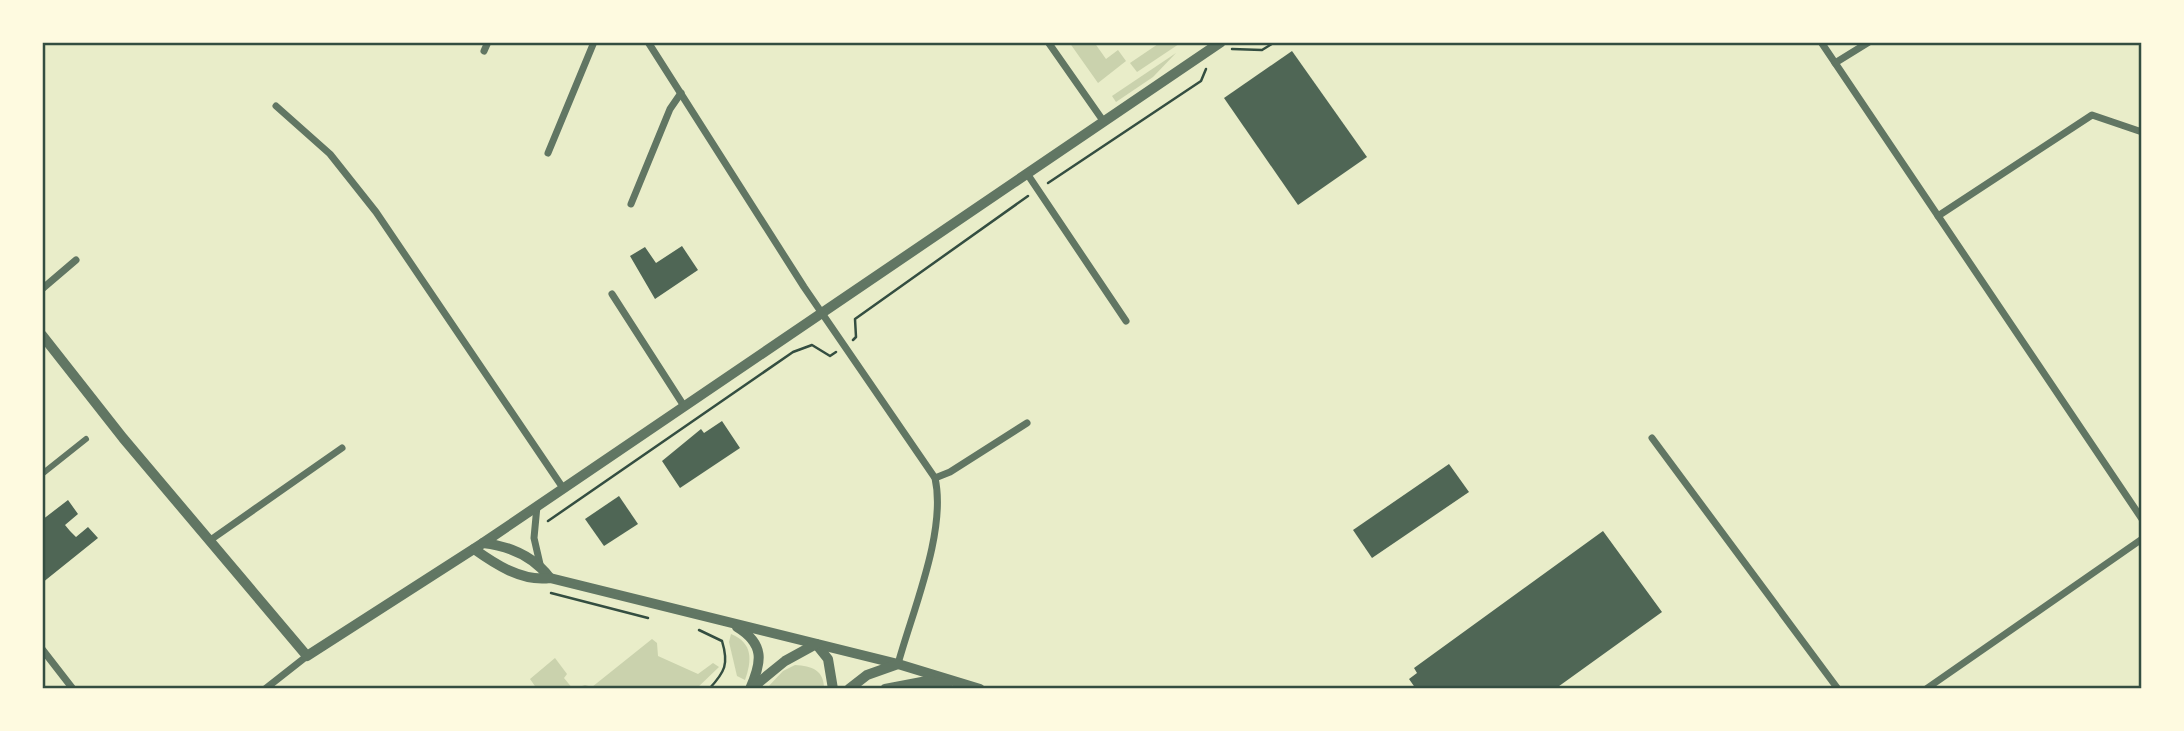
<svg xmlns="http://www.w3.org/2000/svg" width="2184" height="731" viewBox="0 0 2184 731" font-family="Lora,serif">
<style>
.green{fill:#cad2ad}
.building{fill:#4f6655}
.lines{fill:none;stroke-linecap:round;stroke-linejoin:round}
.path{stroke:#344e41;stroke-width:2.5}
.pedestrian{stroke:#617663;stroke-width:6}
.minor{stroke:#617663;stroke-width:7}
.tertiary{stroke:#617663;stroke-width:10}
.neatline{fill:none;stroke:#344e41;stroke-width:2.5}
</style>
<rect width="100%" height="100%" fill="#e9edc9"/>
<!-- green -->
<g class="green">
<path d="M 1069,42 L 1094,42 L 1106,59 L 1118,50 L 1126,61 L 1098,83 Z"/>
<path d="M 1161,42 L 1179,44 L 1137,72 L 1130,63 Z"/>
<path d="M 1176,53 L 1153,77 L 1116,102 L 1112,96 Z"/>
<path d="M 731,634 C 753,643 752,660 745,680 L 737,676 L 729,642 Z"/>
<path d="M 652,639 L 657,643 L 658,656 L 698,674 L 713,663 L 719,667 L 696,689 L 537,689 L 530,679 L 555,658 L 567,674 L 564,678 L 573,689 L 585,685 L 592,687 Z"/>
<path d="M 795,665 C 812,666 824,670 824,689 L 766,689 L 783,671 Z"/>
</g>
<!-- building -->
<g class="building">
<path d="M 1292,51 L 1367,157 L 1298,205 L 1224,98 Z"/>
<path d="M 682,246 L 698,270 L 655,299 L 630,256 L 645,247 L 656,263 Z"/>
<path d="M 722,421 L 740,448 L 680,488 L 662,461 L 701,429 L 704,433 Z"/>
<path d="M 1449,464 L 1469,492 L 1372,558 L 1353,530 Z"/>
<path d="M 619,496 L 638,524 L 604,546 L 585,519 Z"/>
<path d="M 68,500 L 78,514 L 65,525 L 70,531 L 76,537 L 88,527 L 98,538 L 42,583 L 42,520 Z"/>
<path d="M 1603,531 L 1662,612 L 1555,689 L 1416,689 L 1409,679 L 1417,673 L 1414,668 Z"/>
</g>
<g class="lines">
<!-- path -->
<g class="path">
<path d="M 1232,49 L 1262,50 L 1275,42"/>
<path d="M 1048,183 L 1201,81 L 1206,69"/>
<path d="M 853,340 L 856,337 L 855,319 L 1028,196"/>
<path d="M 548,521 L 793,352 L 812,345 L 830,356 L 836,352"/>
<path d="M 551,593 L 648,618"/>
<path d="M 699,630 L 722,641 C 729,664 725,672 709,689"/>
</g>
<!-- pedestrian -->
<path class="pedestrian" d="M 42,474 L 86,439"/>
<!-- minor -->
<g class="minor">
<path d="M 648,42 L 804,287 L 935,478 C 947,531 912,612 898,664"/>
<path d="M 1048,42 L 1104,122"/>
<path d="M 1821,42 L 2142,519"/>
<path d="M 484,51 L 488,42"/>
<path d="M 1835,63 L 1869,42"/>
<path d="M 276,106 L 330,154 L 376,212 L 563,488"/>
<path d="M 548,153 L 594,42"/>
<path d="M 1028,175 L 1126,321"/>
<path d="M 631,204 L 670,109 L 681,93"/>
<path d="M 1938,216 L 2092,115 L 2142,132"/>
<path d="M 42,289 L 76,260"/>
<path d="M 612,294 L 684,406"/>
<path d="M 1652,438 L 1838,689"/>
<path d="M 935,478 L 950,472 L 1027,423"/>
<path d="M 537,506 L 534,538 L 540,564"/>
<path d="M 209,541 L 342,448"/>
<path d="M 42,649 L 73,689"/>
<path d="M 265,689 L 307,656"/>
<path d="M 1926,689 L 2142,539"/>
</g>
<!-- tertiary -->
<g class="tertiary">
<path d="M 42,335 L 123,438 L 307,656 L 483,543 L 1221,42"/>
<path d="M 483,543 C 510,546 533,556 550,578"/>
<path d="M 474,549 C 495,564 522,582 550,578 L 898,664 L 980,689"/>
<path d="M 737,627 C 765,644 762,662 750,689"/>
<path d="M 816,644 L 828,659 L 833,689"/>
<path d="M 752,688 L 785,661 L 816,644"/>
<path d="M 849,689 L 867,675 L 898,664"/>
<path d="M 885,689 L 927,681 L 948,684"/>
</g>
</g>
<!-- border -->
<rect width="2184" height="731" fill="none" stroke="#fefae0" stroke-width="88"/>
<rect x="44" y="44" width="2096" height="643" class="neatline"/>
</svg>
